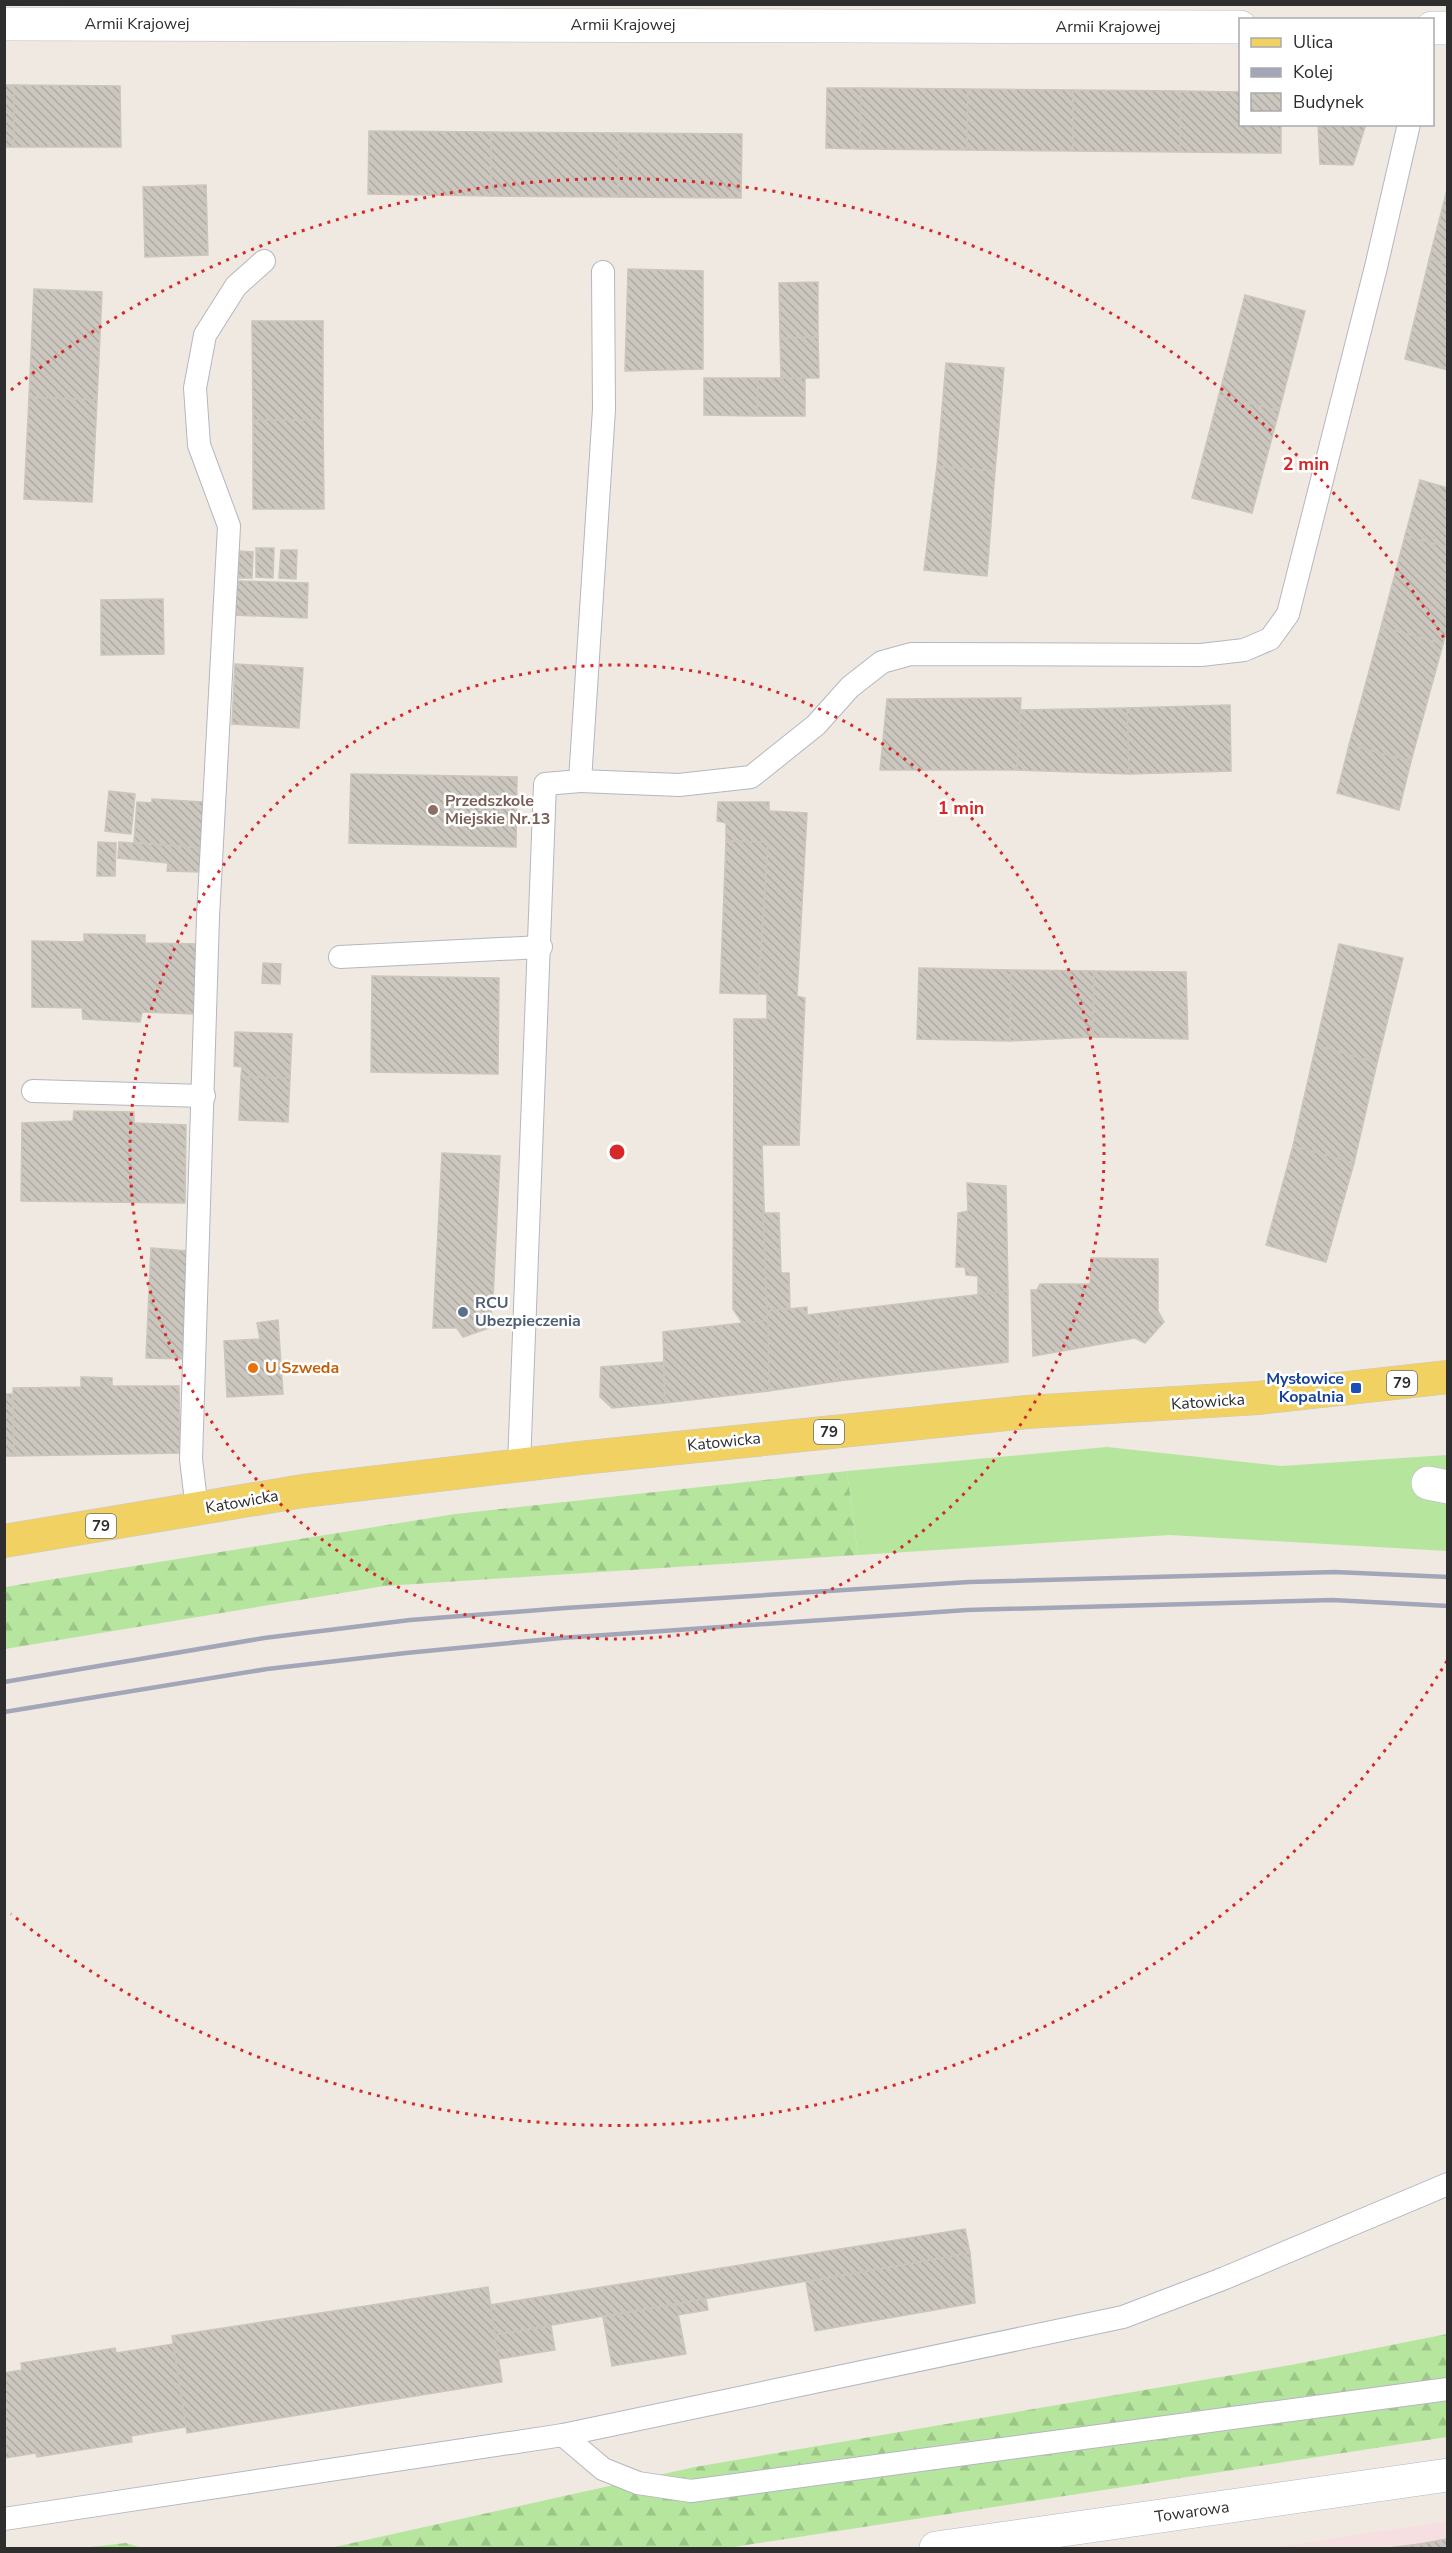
<svg xmlns="http://www.w3.org/2000/svg" width="1452" height="2553" viewBox="0 0 1452 2553" font-family="'Nunito Sans',sans-serif">
<style>
.medical{fill:#f5dfe0}
.grass{fill:#b6e59e}
.forest{fill:url(#forest-firs)}
.building{fill:url(#building-back-hatch);stroke:#cbc5ba;stroke-width:1.5}
.lines{fill:none;stroke-linecap:round;stroke-linejoin:round}
.lane-casing{stroke:#b4b7c1;stroke-width:24}
.street-casing{stroke:#b4b7c1;stroke-width:34}
.secondary-casing{stroke:#b4b7c1;stroke-width:34}
.primary-casing{stroke:#c9c9c9;stroke-width:34}
.lane{stroke:#fff;stroke-width:22}
.street{stroke:#fff;stroke-width:33}
.secondary{stroke:#fff;stroke-width:33}
.primary{stroke:#f2d163;stroke-width:33}
.rail{stroke:#a3a6b8;stroke-width:4.5}
.ring{fill:none;stroke:#d62828;stroke-width:3;stroke-dasharray:3 6}
.education-dot{fill:#8d6e63;stroke:#fff;stroke-width:2}
.service-dot{fill:#5c6f8a;stroke:#fff;stroke-width:2}
.food-dot{fill:#e8710a;stroke:#fff;stroke-width:2}
.transit-dot{fill:#1a4fb4;stroke:#fff;stroke-width:2}
.labels{text-anchor:middle;dominant-baseline:central;stroke-width:5;stroke-linejoin:round;paint-order:stroke}
.shield{fill:#fff;stroke:#6d6d6d;stroke-width:1.5}
.shield-label{font-size:15px;font-weight:bold;fill:#2e2e2e}
.street-label{font-size:16px;fill:#2e2e2e;stroke:#fff}
.education-label{font-size:16px;font-weight:bold;fill:#785e54;stroke:#fff;text-anchor:start}
.service-label{font-size:16px;font-weight:bold;fill:#4e5e75;stroke:#fff;text-anchor:start}
.food-label{font-size:16px;font-weight:bold;fill:#c56008;stroke:#fff;text-anchor:start}
.transit-label{font-size:16px;font-weight:bold;fill:#164399;stroke:#fff;text-anchor:end}
.centre{fill:#d62828;stroke:#fff;stroke-width:3}
.ring-label{font-size:18px;text-anchor:middle;font-weight:bold;fill:#d62828;stroke:#fff;stroke-width:5;stroke-linejoin:round;paint-order:stroke}
</style>
<defs>
<pattern id="forest-firs" width="22" height="20" patternUnits="userSpaceOnUse" patternTransform="scale(1.5)"><rect width="22" height="20" fill="#b6e59e"/><path d="M5 1l3.5 6h-7zM16 11l3.5 6h-7z" fill="#9dc588"/></pattern>
<pattern id="building-back-hatch" width="6" height="6" patternUnits="userSpaceOnUse" patternTransform="scale(1.5)"><rect width="6" height="6" fill="#cbc7bf"/><path d="M-1 5l2 2M0 0l6 6M5-1l2 2" fill="none" stroke="#afaba4"/></pattern>
</defs>
<rect width="100%" height="100%" fill="#efe9e1"/>
<!-- medical -->
<path class="medical" d="M 1447,2521 L 1447,2548 L 1271,2548 Z"/>
<!-- grass -->
<path class="grass" d="M 1107,1447 L 1281,1466 L 1447,1455 L 1447,1551 L 1170,1535 L 858,1555 L 847,1471 Z"/>
<!-- forest -->
<g class="forest">
<path d="M 847,1471 L 858,1555 L 384,1586 L 5,1649 L 5,1587 L 455,1514 Z"/>
<path d="M 1447,2334 L 1447,2437 L 727,2548 L 330,2548 L 695,2467 L 1291,2365 Z"/>
<path d="M 126,2543 L 142,2548 L 81,2548 Z"/>
</g>
<!-- building -->
<g class="building">
<rect x="4" y="85" width="10" height="62"/>
<path d="M 14,85 L 120,86 L 121,147 L 14,147 Z"/>
<path d="M 827,88 L 861,88 L 860,149 L 826,148 Z"/>
<path d="M 861,88 L 968,89 L 967,150 L 860,149 Z"/>
<path d="M 968,89 L 1073,90 L 1073,151 L 967,150 Z"/>
<path d="M 1073,90 L 1181,91 L 1180,152 L 1073,151 Z"/>
<path d="M 1181,91 L 1240,92 L 1240,124 L 1281,124 L 1281,153 L 1180,152 Z"/>
<path d="M 1318,124 L 1366,124 L 1353,165 L 1320,164 Z"/>
<path d="M 369,131 L 491,132 L 491,196 L 368,194 Z"/>
<path d="M 491,132 L 619,133 L 618,197 L 491,196 Z"/>
<path d="M 619,133 L 742,134 L 741,198 L 618,197 Z"/>
<path d="M 206,185 L 208,255 L 145,257 L 143,187 Z"/>
<path d="M 1448,186 L 1448,264 L 1429,260 Z"/>
<path d="M 1429,260 L 1448,264 L 1448,370 L 1405,359 Z"/>
<path d="M 628,269 L 703,271 L 703,369 L 625,371 Z"/>
<path d="M 818,282 L 818,337 L 780,338 L 779,283 Z"/>
<path d="M 34,289 L 102,292 L 97,400 L 29,397 Z"/>
<path d="M 1245,295 L 1305,311 L 1279,411 L 1219,395 Z"/>
<path d="M 252,321 L 323,321 L 323,420 L 253,420 Z"/>
<path d="M 818,337 L 819,378 L 781,378 L 780,338 Z"/>
<path d="M 946,363 L 1004,368 L 995,471 L 937,466 Z"/>
<path d="M 704,378 L 758,378 L 757,416 L 704,415 Z"/>
<path d="M 758,378 L 805,378 L 805,416 L 757,416 Z"/>
<path d="M 1219,395 L 1279,411 L 1252,513 L 1192,498 Z"/>
<path d="M 29,397 L 97,400 L 92,502 L 24,499 Z"/>
<path d="M 253,420 L 323,420 L 324,509 L 253,509 Z"/>
<path d="M 937,466 L 995,471 L 987,576 L 924,570 Z"/>
<path d="M 1420,480 L 1448,488 L 1448,547 L 1405,536 Z"/>
<path d="M 1405,536 L 1448,547 L 1448,625 L 1443,644 L 1381,627 Z"/>
<path d="M 256,548 L 274,548 L 273,578 L 256,577 Z"/>
<path d="M 281,550 L 297,550 L 296,579 L 279,578 Z"/>
<path d="M 239,551 L 253,552 L 252,578 L 238,578 Z"/>
<path d="M 234,581 L 308,583 L 307,618 L 233,615 Z"/>
<path d="M 163,599 L 164,654 L 101,655 L 101,600 Z"/>
<path d="M 1381,627 L 1443,644 L 1411,761 L 1349,745 Z"/>
<path d="M 235,664 L 303,668 L 299,728 L 232,724 Z"/>
<path d="M 1021,698 L 1017,770 L 880,770 L 887,699 Z"/>
<path d="M 1230,705 L 1231,771 L 1129,774 L 1127,708 Z"/>
<path d="M 1127,708 L 1129,774 L 1017,770 L 1020,710 Z"/>
<path d="M 1349,745 L 1411,761 L 1399,810 L 1337,793 Z"/>
<path d="M 351,774 L 517,777 L 516,847 L 349,843 Z"/>
<path d="M 109,791 L 135,794 L 131,834 L 105,831 Z"/>
<path d="M 152,799 L 203,802 L 202,848 L 134,842 L 137,802 L 152,803 Z"/>
<path d="M 718,802 L 769,802 L 769,811 L 807,813 L 797,996 L 805,998 L 799,1145 L 762,1145 L 768,1320 L 743,1324 L 733,1309 L 734,1019 L 767,1019 L 767,994 L 758,994 L 768,842 L 726,841 L 726,823 L 717,821 Z"/>
<path d="M 726,841 L 768,842 L 758,994 L 720,993 Z"/>
<path d="M 98,842 L 116,843 L 115,876 L 97,876 Z"/>
<path d="M 119,842 L 202,848 L 200,872 L 167,871 L 168,863 L 118,858 Z"/>
<path d="M 84,934 L 145,935 L 145,943 L 198,944 L 195,1014 L 142,1012 L 140,1022 L 83,1019 L 82,1008 L 32,1007 L 32,941 L 84,942 Z"/>
<path d="M 1339,944 L 1403,958 L 1377,1063 L 1316,1045 Z"/>
<path d="M 263,963 L 281,964 L 280,984 L 262,983 Z"/>
<path d="M 919,968 L 1011,970 L 1010,1041 L 917,1039 Z"/>
<path d="M 1011,970 L 1094,971 L 1093,1037 L 1010,1041 Z"/>
<path d="M 1094,971 L 1186,972 L 1188,1039 L 1093,1037 Z"/>
<path d="M 372,976 L 499,978 L 498,1074 L 371,1072 Z"/>
<path d="M 235,1032 L 292,1034 L 290,1078 L 241,1077 L 242,1067 L 234,1066 Z"/>
<path d="M 1316,1045 L 1377,1063 L 1354,1163 L 1293,1146 Z"/>
<path d="M 241,1077 L 290,1078 L 288,1122 L 239,1120 Z"/>
<path d="M 74,1111 L 134,1112 L 134,1123 L 186,1125 L 185,1203 L 21,1201 L 22,1123 L 73,1121 Z"/>
<path d="M 1293,1146 L 1354,1163 L 1326,1262 L 1266,1245 Z"/>
<path d="M 442,1153 L 500,1156 L 493,1299 L 488,1299 L 495,1326 L 463,1337 L 457,1328 L 433,1328 Z"/>
<path d="M 967,1183 L 1006,1186 L 1008,1291 L 978,1295 L 978,1276 L 966,1275 L 965,1267 L 956,1267 L 958,1213 L 968,1211 Z"/>
<path d="M 763,1213 L 779,1213 L 781,1273 L 789,1273 L 790,1308 L 767,1311 Z"/>
<path d="M 151,1248 L 188,1251 L 185,1359 L 146,1358 Z"/>
<path d="M 1091,1258 L 1158,1259 L 1158,1311 L 1164,1322 L 1145,1343 L 1135,1338 L 1033,1356 L 1031,1290 L 1037,1290 L 1040,1284 L 1090,1284 Z"/>
<path d="M 1008,1291 L 1008,1362 L 838,1381 L 840,1311 Z"/>
<path d="M 807,1307 L 807,1315 L 840,1311 L 838,1381 L 769,1391 L 767,1311 Z"/>
<path d="M 278,1320 L 283,1394 L 227,1397 L 224,1341 L 260,1339 L 257,1323 Z"/>
<path d="M 768,1320 L 769,1391 L 665,1403 L 663,1332 Z"/>
<path d="M 663,1362 L 665,1403 L 612,1408 L 600,1397 L 601,1367 Z"/>
<path d="M 81,1377 L 112,1378 L 112,1386 L 179,1386 L 180,1453 L 14,1456 L 13,1388 L 81,1387 Z"/>
<path d="M 4,1394 L 12,1394 L 14,1456 L 4,1456 Z"/>
<path d="M 965,2229 L 970,2253 L 494,2335 L 490,2305 Z"/>
<path d="M 970,2253 L 975,2303 L 815,2331 L 806,2282 Z"/>
<path d="M 488,2287 L 502,2382 L 187,2433 L 172,2336 Z"/>
<path d="M 706,2299 L 708,2310 L 678,2315 L 676,2304 Z"/>
<path d="M 676,2304 L 686,2354 L 612,2366 L 603,2317 Z"/>
<path d="M 551,2326 L 555,2350 L 499,2359 L 494,2335 Z"/>
<path d="M 173,2344 L 186,2427 L 131,2436 L 132,2442 L 37,2457 L 36,2453 L 4,2458 L 4,2373 L 22,2370 L 21,2363 L 115,2348 L 116,2353 Z"/>
<path d="M 1448,2539 L 1448,2548 L 1420,2548 L 1419,2544 Z"/>
<path d="M 1419,2544 L 1420,2548 L 1388,2548 Z"/>
</g>
<g class="lines">
<defs>
<g id="lane">
<path d="M 580,781 L 679,785 L 751,777 L 816,725 L 850,687 L 882,662 L 911,654 L 1201,655 L 1244,650 L 1270,639 L 1288,614 L 1376,267 L 1409,124"/>
<path d="M 340,957 L 541,947"/>
<path d="M 33,1091 L 204,1096"/>
<path d="M 519,1465 L 545,784 L 580,781 L 604,409 L 603,272"/>
<path d="M 197,1510 L 191,1459 L 208,917 L 229,526 L 199,445 L 195,388 L 205,335 L 236,286 L 264,261"/>
<path d="M 563,2435 L 603,2469 L 638,2483 L 691,2491 L 1448,2389"/>
<path d="M 4,2519 L 563,2435 L 1123,2317 L 1225,2278 L 1448,2184"/>
</g>
<g id="street">
<path d="M 4,24 L 1240,27"/>
<path d="M 1432,28 L 1448,28"/>
<path d="M 1428,1483 L 1448,1487"/>
</g>
<path id="secondary" d="M 936,2548 L 1448,2475"/>
<path id="primary" d="M 4,1541 L 303,1491 L 580,1458 L 1027,1412 L 1258,1398 L 1448,1377"/>
</defs>
<!-- lane casing -->
<use href="#lane" class="lane-casing"/>
<!-- street casing -->
<use href="#street" class="street-casing"/>
<!-- secondary casing -->
<use href="#secondary" class="secondary-casing"/>
<!-- primary casing -->
<use href="#primary" class="primary-casing"/>
<!-- lane -->
<use href="#lane" class="lane"/>
<!-- street -->
<use href="#street" class="street"/>
<!-- secondary -->
<use href="#secondary" class="secondary"/>
<!-- primary -->
<use href="#primary" class="primary"/>
<!-- rail -->
<g class="rail">
<path d="M 4,1682 L 264,1638 L 410,1620 L 565,1608 L 969,1582 L 1335,1572 L 1448,1577"/>
<path d="M 4,1712 L 267,1669 L 406,1653 L 561,1638 L 967,1610 L 1332,1600 L 1448,1606"/>
</g>
</g>
<!-- distance rings -->
<g class="ring">
<circle cx="617" cy="1152" r="487"/>
<path d="M1447 1661A974 974 0 0 1 11 1914M11 390A974 974 0 0 1 1447 643"/>
</g>
<!-- markers -->
<circle class="education-dot" cx="433" cy="810" r="6"/>
<circle class="service-dot" cx="463" cy="1312" r="6"/>
<circle class="food-dot" cx="253" cy="1368" r="6"/>
<rect class="transit-dot" x="1350" y="1382" width="12" height="12" rx="3"/>
<g class="labels">
<!-- shield labels -->
<g class="shield">
<rect x="1387" y="1371" width="30" height="24" rx="4.5"/>
<rect x="814" y="1420" width="30" height="24" rx="4.5"/>
<rect x="86" y="1514" width="30" height="24" rx="4.5"/>
</g>
<g class="shield-label">
<text x="1402" y="1383">79</text>
<text x="829" y="1432">79</text>
<text x="101" y="1526">79</text>
</g>
<!-- street labels -->
<g class="street-label">
<text x="137" y="24">Armii Krajowej</text>
<text x="623" y="25">Armii Krajowej</text>
<text x="1108" y="27">Armii Krajowej</text>
<text transform="translate(1208 1402) rotate(-4)">Katowicka</text>
<text transform="translate(724 1442) rotate(-6)">Katowicka</text>
<text transform="translate(242 1502) rotate(-10)">Katowicka</text>
<text transform="translate(1192 2512) rotate(-8)">Towarowa</text>
</g>
<!-- education labels -->
<g class="education-label">
<text x="445" y="801">Przedszkole<tspan x="445" dy="18">Miejskie Nr.13</tspan></text>
</g>
<!-- service labels -->
<g class="service-label">
<text x="475" y="1303">RCU<tspan x="475" dy="18">Ubezpieczenia</tspan></text>
</g>
<!-- food labels -->
<g class="food-label">
<text x="265" y="1368">U Szweda</text>
</g>
<!-- transit labels -->
<g class="transit-label">
<text x="1344" y="1379">Mysłowice<tspan x="1344" dy="18">Kopalnia</tspan></text>
</g>
</g>
<circle cx="617" cy="1152" r="9" class="centre"/>
<g class="ring-label">
<text x="1306" y="470">2 min</text>
<text x="961" y="814">1 min</text>
</g>
<!-- border -->
<rect width="1452" height="2553" fill="none" stroke="#2e2e2e" stroke-width="12"/>
<!-- legend -->
<rect x="1239" y="18" width="195" height="108" fill="#ffffff" stroke="#ababab" stroke-width="1.5"/>
<rect x="1251" y="38" width="30" height="9" fill="#f2d163" stroke="#ababab" stroke-width="1.5"/>
<text x="1293" y="48" font-size="18" fill="#2e2e2e">Ulica</text>
<rect x="1251" y="68" width="30" height="9" fill="#a3a6b8" stroke="#ababab" stroke-width="1.5"/>
<text x="1293" y="78" font-size="18" fill="#2e2e2e">Kolej</text>
<rect x="1251" y="93" width="30" height="18" fill="url(#building-back-hatch)" stroke="#ababab" stroke-width="1.5"/>
<text x="1293" y="108" font-size="18" fill="#2e2e2e">Budynek</text>
</svg>
